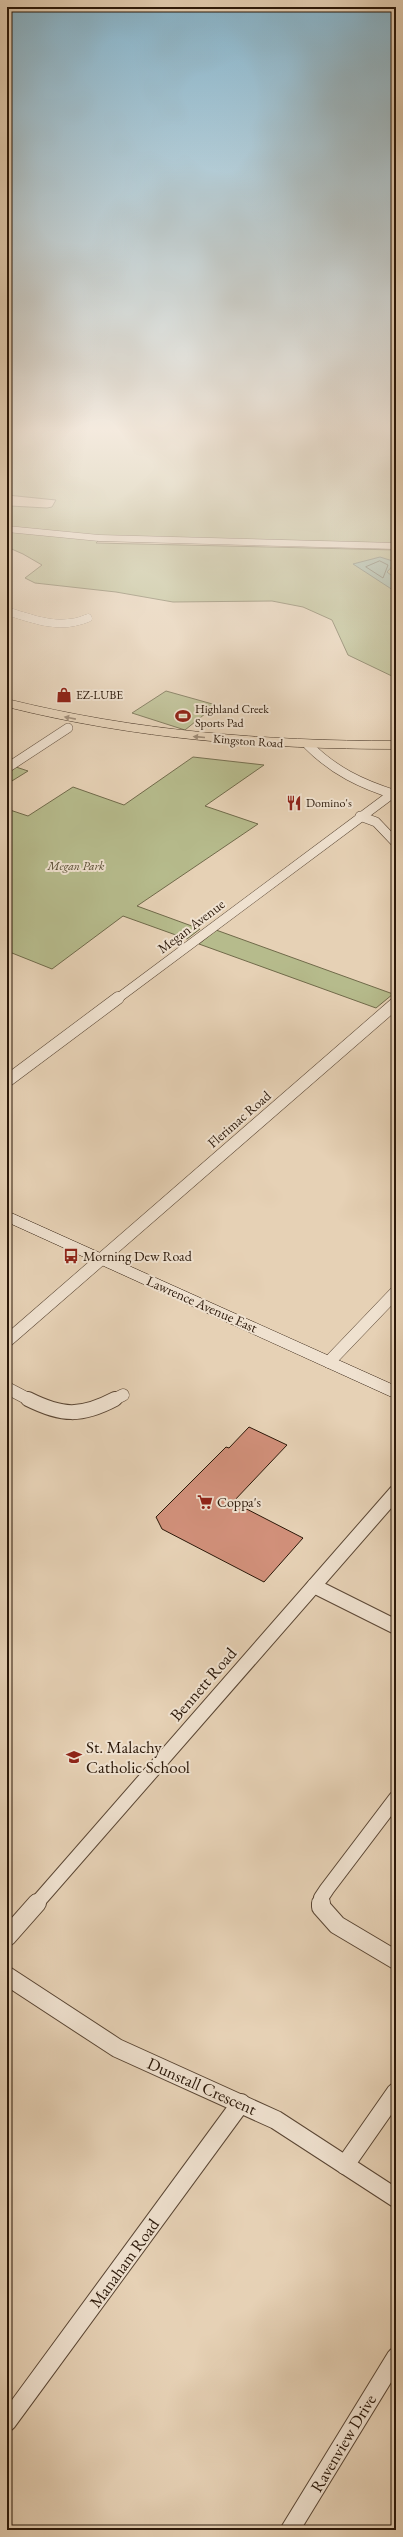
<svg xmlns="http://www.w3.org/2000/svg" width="403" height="2537" viewBox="0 0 403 2537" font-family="'EB Garamond',serif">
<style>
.green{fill:#b6bb8c;stroke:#706a4a}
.water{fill:#97b8a8;stroke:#6c7868}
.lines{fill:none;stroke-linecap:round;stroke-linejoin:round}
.shore{stroke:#616858;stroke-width:1}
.river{fill:#97b8a8;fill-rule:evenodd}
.building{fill:#d1907a;stroke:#2b1809}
.minor-far4-casing{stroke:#5a4634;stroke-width:8}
.minor-far3-casing{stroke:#5a4634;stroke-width:10}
.minor-far2-casing{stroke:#5a4634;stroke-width:13}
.minor-far1-casing{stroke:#5a4634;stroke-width:16}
.minor-casing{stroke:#5a4634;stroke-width:20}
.tertiary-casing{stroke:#5a4634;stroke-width:1}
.secondary-casing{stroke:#2b1809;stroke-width:1}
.primary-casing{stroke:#2b1809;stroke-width:1}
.minor-far4{stroke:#efe1cf;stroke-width:8}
.minor-far3{stroke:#efe1cf;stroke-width:9}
.minor-far2{stroke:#efe1cf;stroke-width:12}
.minor-far1{stroke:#efe1cf;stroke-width:14}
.minor{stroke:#efe1cf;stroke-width:18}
.tertiary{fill:#efe1cf;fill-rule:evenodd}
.secondary{fill:#efe1cf;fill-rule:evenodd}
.primary{fill:#e6d1b5;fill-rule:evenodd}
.oneway{fill:#927e68}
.labels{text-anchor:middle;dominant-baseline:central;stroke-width:4;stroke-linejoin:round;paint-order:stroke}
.far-poi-label{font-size:12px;fill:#2b1809;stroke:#efe1cf;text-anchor:start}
.far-street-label{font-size:12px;fill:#2b1809;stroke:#efe1cf}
.far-park-label{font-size:12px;font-style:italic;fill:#554930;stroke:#efe1cf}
.street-label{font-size:14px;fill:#2b1809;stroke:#efe1cf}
.poi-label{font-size:14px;fill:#2b1809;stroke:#efe1cf;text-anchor:start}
.near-street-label{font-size:17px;fill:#2b1809;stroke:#efe1cf}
.near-poi-label{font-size:17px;fill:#2b1809;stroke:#efe1cf;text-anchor:start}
</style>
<rect width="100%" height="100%" fill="#e6d1b5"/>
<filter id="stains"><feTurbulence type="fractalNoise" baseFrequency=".005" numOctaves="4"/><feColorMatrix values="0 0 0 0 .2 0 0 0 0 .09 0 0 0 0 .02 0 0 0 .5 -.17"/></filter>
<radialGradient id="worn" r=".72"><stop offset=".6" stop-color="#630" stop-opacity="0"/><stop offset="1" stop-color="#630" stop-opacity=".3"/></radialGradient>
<!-- green -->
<g class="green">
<path d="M 7,426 L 396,426 L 396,547 L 98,541 L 96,543 L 396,550 L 396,678 L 348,655 L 332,620 L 303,607 L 272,601 L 173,602 L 116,592 L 35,583 L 25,578 L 42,565 L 23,554 L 7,547 L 7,510 L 10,506 L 47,508 L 52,507 L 56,500 L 7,495 Z"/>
<path d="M 166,691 L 216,705 L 185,730 L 132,713 Z"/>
<path d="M 193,757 L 264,765 L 205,806 L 258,824 L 137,906 L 200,929 L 187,939 L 123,916 L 52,969 L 7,951 L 7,809 L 28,816 L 73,787 L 124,805 Z"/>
<path d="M 16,767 L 28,771 L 7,784 L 7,773 Z"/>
<path d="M 216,930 L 393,994 L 376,1008 L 199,944 Z"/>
</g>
<!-- water -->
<path class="water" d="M 380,557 L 396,562 L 387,572 L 396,579 L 396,592 L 353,564 Z"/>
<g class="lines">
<!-- shore -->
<path class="shore" d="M 380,561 L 388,565 L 383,578 L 366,567 Z"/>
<!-- river -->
<path class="river" d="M 368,426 L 385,426 L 396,431 L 396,440 Z"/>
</g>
<!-- building -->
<path class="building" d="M 249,1427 L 287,1445 L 233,1502 L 303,1538 L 264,1582 L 162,1529 L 156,1517 L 226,1447 L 229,1448 Z"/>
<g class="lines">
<defs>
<path id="minor-far4" d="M 7,611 C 35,620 60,630 88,618"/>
<g id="minor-far3">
<path d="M 308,745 C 334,771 361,784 396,795"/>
<path d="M 7,768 L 68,728"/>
<path d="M 360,816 L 376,822 L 396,843"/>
<path d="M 117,999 L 392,794"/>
</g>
<g id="minor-far2">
<path d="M 7,1081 L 118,998"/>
<path d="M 7,1341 L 396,1003"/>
<path d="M 329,1362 L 396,1292"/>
<path d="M 7,1388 L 30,1400"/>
<path d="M 113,1400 L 123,1395"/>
</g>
<g id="minor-far1">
<path d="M 28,1399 C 62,1416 81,1417 115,1399"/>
<path d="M 314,1586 L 396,1627"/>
<path d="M 36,1904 L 396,1492"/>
<path d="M 321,1904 L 321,1898 L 327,1889 L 396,1798"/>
</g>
<g id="minor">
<path d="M 321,1903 L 321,1907 L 337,1925 L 396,1960"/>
<path d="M 7,1937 L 37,1903"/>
<path d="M 7,1976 L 117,2048 L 276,2120 L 396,2198"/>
<path d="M 345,2165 L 396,2092"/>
<path d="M 7,2422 L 241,2103"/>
<path d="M 290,2530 L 396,2357"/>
</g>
<path id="tertiary" d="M 7,526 L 99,535 L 396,543 L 396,549 L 99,541 L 7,532 Z"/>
<path id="secondary" d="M 7,1211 L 396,1386 L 396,1399 L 7,1222 Z"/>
<path id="primary" d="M 7,699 C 135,731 264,741 396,741 L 396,749 C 264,749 135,739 7,707 Z"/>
</defs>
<!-- minor-far4 casing -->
<use href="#minor-far4" class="minor-far4-casing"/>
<!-- minor-far3 casing -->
<use href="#minor-far3" class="minor-far3-casing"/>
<!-- minor-far2 casing -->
<use href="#minor-far2" class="minor-far2-casing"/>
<!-- minor-far1 casing -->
<use href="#minor-far1" class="minor-far1-casing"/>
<!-- minor casing -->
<use href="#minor" class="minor-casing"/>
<!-- tertiary casing -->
<use href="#tertiary" class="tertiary-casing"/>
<!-- secondary casing -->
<use href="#secondary" class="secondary-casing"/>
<!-- primary casing -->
<use href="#primary" class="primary-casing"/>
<!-- minor-far4 -->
<use href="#minor-far4" class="minor-far4"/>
<!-- minor-far3 -->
<use href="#minor-far3" class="minor-far3"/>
<!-- minor-far2 -->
<use href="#minor-far2" class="minor-far2"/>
<!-- minor-far1 -->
<use href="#minor-far1" class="minor-far1"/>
<!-- minor -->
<use href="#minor" class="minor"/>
<!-- tertiary -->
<use href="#tertiary" class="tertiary"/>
<!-- secondary -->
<use href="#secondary" class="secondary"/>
<!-- primary -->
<use href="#primary" class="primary"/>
</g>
<!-- one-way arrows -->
<defs><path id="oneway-solid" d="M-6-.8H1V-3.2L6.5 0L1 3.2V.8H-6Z"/></defs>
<g class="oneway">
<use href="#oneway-solid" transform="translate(70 718) rotate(-169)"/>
<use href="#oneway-solid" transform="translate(199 737) rotate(-175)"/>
</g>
<!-- sky -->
<linearGradient id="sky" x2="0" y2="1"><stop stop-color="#87b6ce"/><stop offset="0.55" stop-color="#f4eade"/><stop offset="1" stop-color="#f4eade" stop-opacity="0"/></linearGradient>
<rect width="403" height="781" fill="url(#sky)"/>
<!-- icons -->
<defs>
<symbol id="shop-bare" viewBox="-9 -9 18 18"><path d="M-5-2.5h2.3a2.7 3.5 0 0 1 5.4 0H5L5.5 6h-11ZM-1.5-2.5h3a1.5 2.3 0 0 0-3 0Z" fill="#8f2418" stroke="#efe1cf" stroke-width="2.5" paint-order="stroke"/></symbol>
<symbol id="stadium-bare" viewBox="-9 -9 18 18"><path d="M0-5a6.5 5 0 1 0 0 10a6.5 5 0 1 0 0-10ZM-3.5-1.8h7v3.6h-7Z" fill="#8f2418" stroke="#efe1cf" stroke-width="2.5" paint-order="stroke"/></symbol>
<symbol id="restaurant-bare" viewBox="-9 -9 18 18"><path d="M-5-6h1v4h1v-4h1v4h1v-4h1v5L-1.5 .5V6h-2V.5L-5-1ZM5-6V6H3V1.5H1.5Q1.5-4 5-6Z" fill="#8f2418" stroke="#efe1cf" stroke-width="2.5" paint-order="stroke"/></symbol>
<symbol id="bus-bare" viewBox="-9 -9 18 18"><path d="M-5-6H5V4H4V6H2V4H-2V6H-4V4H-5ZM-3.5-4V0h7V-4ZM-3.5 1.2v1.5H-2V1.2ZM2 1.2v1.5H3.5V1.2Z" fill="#8f2418" stroke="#efe1cf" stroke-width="2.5" paint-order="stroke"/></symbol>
<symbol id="supermarket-bare" viewBox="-9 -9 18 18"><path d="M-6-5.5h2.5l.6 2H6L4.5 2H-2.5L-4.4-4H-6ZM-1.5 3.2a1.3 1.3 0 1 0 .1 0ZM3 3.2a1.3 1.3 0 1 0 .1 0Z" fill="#8f2418" stroke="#efe1cf" stroke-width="2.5" paint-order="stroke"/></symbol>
<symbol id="school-bare" viewBox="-9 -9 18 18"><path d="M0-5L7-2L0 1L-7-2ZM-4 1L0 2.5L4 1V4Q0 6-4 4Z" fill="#8f2418" stroke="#efe1cf" stroke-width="2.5" paint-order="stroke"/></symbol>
</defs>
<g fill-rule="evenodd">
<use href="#shop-bare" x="53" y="684" width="22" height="22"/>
<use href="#stadium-bare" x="172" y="705" width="22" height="22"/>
<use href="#restaurant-bare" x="283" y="792" width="22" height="22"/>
<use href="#bus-bare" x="60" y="1245" width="22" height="22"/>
<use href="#supermarket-bare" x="194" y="1491" width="22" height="22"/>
<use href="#school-bare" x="63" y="1746" width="22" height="22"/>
</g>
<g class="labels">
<!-- far-poi labels -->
<g class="far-poi-label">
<text x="76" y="695">EZ-LUBE</text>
<text x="195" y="709">Highland Creek<tspan x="195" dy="14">Sports Pad</tspan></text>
<text x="306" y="803">Domino's</text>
</g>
<!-- far-street labels -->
<g class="far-street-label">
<text transform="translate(248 741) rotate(4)">Kingston Road</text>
</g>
<!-- far-park labels -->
<g class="far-park-label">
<text x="76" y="866">Megan Park</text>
</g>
<!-- street labels -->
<g class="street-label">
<text transform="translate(191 926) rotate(-37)">Megan Avenue</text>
<text transform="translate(239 1119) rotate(-41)">Flerimac Road</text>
<text transform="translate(202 1304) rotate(24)">Lawrence Avenue East</text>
</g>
<!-- poi labels -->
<g class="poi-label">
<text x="83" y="1256">Morning Dew Road</text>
<text x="217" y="1502">Coppa's</text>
</g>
<!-- near-street labels -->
<g class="near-street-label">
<text transform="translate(203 1684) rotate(-49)">Bennett Road</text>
<text transform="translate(202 2086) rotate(24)">Dunstall Crescent</text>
<text transform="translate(124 2263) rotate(-54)">Manaham Road</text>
<text transform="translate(343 2443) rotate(-59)">Ravenview Drive</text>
</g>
<!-- near-poi labels -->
<g class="near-poi-label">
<text x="86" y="1747">St. Malachy<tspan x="86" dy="20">Catholic School</tspan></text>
</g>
</g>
<!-- margin -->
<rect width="403" height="2537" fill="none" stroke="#e6d1b5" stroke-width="24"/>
<rect x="8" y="8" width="387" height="2521" fill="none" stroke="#2b1809" stroke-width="2"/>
<rect x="12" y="12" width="379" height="2513" fill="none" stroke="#2b1809"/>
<rect width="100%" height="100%" filter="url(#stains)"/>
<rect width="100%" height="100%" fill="url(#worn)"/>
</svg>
